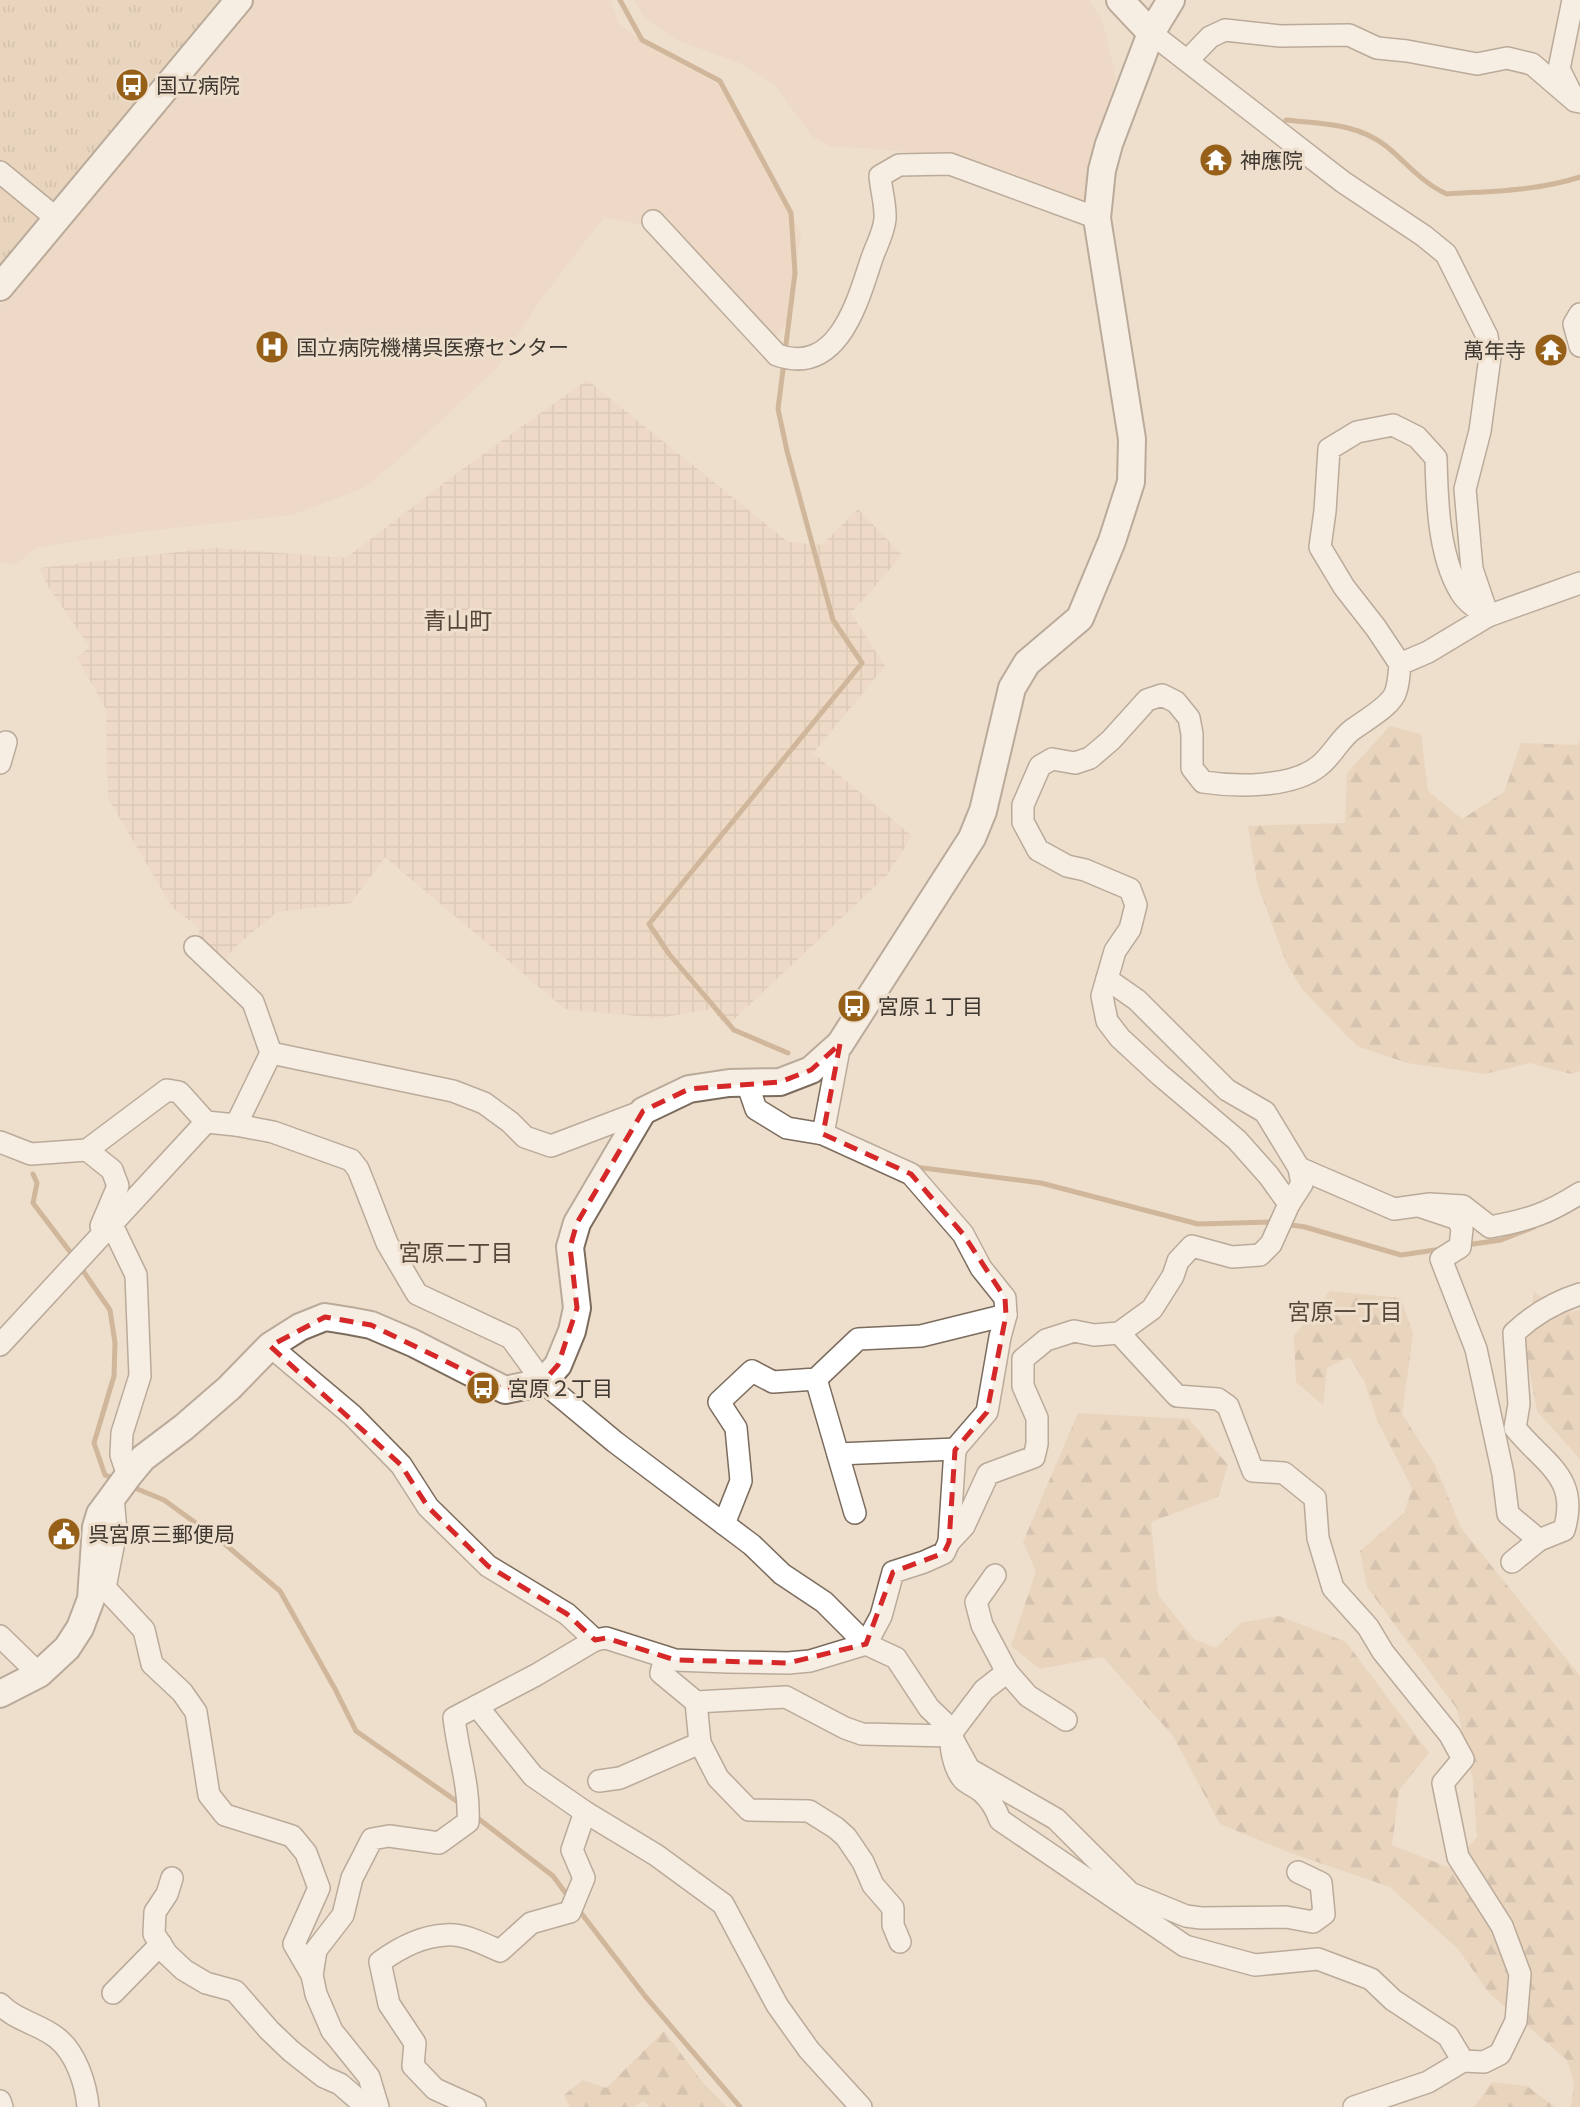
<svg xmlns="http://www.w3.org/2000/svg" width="1580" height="2107" viewBox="0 0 1580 2107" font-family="'IBM Plex Sans','Noto Sans JP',sans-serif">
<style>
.built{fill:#ead3bc}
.industrial{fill:url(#industrial-grid)}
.forest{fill:url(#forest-firs)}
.park{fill:url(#park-tufts)}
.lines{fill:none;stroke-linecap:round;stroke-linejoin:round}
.stream{stroke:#ab865f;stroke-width:5}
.minor-casing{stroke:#7b6c5d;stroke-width:24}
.tertiary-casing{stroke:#7b6c5d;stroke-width:30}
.minor{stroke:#fff;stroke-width:21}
.tertiary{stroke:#fff;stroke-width:26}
.marked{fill:none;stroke:#d62828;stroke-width:5;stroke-dasharray:14 9;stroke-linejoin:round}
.labels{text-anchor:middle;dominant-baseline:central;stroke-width:6;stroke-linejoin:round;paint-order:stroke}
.poi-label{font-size:21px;fill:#3e3831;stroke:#eedecc;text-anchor:start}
.neighbourhood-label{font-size:23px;fill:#554739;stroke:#eedecc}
</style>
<defs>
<pattern id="industrial-grid" width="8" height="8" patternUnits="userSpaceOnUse" patternTransform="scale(1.75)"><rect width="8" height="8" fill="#ead3bc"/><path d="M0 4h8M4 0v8" fill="none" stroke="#cab6a2"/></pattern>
<pattern id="forest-firs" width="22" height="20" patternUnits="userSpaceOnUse" patternTransform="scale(1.75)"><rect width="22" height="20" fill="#e2c7ab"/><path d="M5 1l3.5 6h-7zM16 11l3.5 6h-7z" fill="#b9a38c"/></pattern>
<pattern id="park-tufts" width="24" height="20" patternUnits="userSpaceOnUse" patternTransform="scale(1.75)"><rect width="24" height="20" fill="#e2c7ab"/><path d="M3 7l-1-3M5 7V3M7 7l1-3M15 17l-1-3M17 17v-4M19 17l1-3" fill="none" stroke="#b9a38c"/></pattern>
</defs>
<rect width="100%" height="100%" fill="#eedecc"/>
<!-- built -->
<g class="built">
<path d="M 251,0 L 610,0 L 619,24 L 651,48 L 717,84 L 720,81 L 766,163 L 801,234 L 788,320 L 772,341 L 648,226 L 604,217 L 541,299 L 497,368 L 407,452 L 364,488 L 291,515 L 137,532 L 38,547 L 14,565 L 0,561 L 0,307 Z"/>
<path d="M 634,0 L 1089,0 L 1102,21 L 1116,78 L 1085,191 L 1086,209 L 951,157 L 881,149 L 828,146 L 812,136 L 775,85 L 742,64 L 679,41 L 644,17 Z"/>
</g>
<!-- industrial -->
<path class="industrial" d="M 587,380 L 788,542 L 822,545 L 858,509 L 902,555 L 851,613 L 885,666 L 813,753 L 912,836 L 887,875 L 726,1027 L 712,1009 L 659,1018 L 565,1009 L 385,857 L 351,903 L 277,912 L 234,948 L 221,964 L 192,960 L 200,928 L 172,907 L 108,798 L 106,709 L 77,657 L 90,647 L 47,585 L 40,568 L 213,548 L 346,558 L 468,465 Z"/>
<!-- forest -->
<g class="forest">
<path d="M 1390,726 L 1421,734 L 1428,791 L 1462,819 L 1504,792 L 1521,743 L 1578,745 L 1580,738 L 1580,1071 L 1571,1074 L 1530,1063 L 1485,1074 L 1407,1063 L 1357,1046 L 1302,989 L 1286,962 L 1257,883 L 1248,826 L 1345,823 L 1347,773 Z"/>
<path d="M 1330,1291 L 1401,1298 L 1413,1334 L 1402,1414 L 1435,1465 L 1461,1528 L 1580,1676 L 1580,2107 L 1571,2107 L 1574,2083 L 1567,2060 L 1489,1993 L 1458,1949 L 1390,1887 L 1291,1853 L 1220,1824 L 1173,1736 L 1103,1657 L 1040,1669 L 1011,1646 L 1036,1571 L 1023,1542 L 1078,1413 L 1189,1419 L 1228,1465 L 1218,1497 L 1151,1522 L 1158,1595 L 1194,1639 L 1216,1648 L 1241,1623 L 1279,1616 L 1346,1642 L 1429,1753 L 1399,1790 L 1392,1845 L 1450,1868 L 1477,1837 L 1473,1780 L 1457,1709 L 1367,1587 L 1360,1551 L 1404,1513 L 1412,1488 L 1377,1420 L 1364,1380 L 1349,1357 L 1327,1368 L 1323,1405 L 1296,1382 L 1294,1336 Z"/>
<path d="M 1534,1292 L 1564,1312 L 1580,1311 L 1580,1459 L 1537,1411 L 1525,1348 Z"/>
<path d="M 664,2031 L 703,2083 L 727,2107 L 650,2107 L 643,2101 L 635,2107 L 570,2107 L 564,2095 L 583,2080 L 606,2088 Z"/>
<path d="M 1492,2082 L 1527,2086 L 1555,2107 L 1474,2107 Z"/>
</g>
<!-- park -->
<path class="park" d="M 0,0 L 220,0 L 0,264 Z"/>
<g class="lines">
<!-- stream -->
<g class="stream">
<path d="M 620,0 L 642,40 L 720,81 L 791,213 L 795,273 L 785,352"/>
<path d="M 1286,120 C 1321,124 1357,123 1386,146 C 1406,162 1423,184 1447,194 C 1492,191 1537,191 1580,177"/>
<path d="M 784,362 L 778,409 L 787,451 L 833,620 L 862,663 L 649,924 L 669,954 L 734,1030 L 788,1053"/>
<path d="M 915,1167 L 1041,1183 L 1198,1224 L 1275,1222"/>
<path d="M 33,1174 L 37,1183 L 33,1203 L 74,1257"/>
<path d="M 1285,1224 L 1305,1227 L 1401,1255 L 1442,1249"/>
<path d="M 1466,1245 L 1501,1240 L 1534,1227"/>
<path d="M 79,1265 L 110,1310 L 115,1343 L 114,1376 L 94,1443 L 105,1475 L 115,1479"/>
<path d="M 130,1486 L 164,1500 L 226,1545 L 280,1591 L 335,1689 L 356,1731 L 462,1805"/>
<path d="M 475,1816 L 553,1876 L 570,1899"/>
<path d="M 578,1909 L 645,1996 L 740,2107"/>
</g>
<defs>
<g id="minor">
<path d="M 1151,33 L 1343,182 L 1424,236 L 1446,254 L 1487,336 L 1490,357 L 1480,431 L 1465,489 L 1472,569 L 1488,616 L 1580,583"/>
<path d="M 1188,60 L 1210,37 L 1225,30 L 1280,36 L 1349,35 L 1377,48 L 1407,51 L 1477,64 L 1507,58 L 1532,64 L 1575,101 L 1580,102"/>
<path d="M 1571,93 L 1559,69 L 1573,0"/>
<path d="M 0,172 L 56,218"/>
<path d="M 653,221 L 777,355 C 837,376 857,304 871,261 C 875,248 884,233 885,219 C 886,206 881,189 880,176 L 899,165 L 950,164 L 1097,218"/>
<path d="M 1580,314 L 1574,324 L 1580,346"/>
<path d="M 0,763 L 6,742"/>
<path d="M 195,947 L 253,1002 L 271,1053"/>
<path d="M 1107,979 L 1137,1000 L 1227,1090 L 1265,1112 L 1299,1168 L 1302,1184 L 1289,1204"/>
<path d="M 747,1083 L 756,1109 L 787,1128 L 823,1134 L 911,1174 L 963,1234 L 981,1268 L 1005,1298 L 1006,1315 L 1000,1337 L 987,1412 L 955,1449 L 949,1542"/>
<path d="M 236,1125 L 273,1132 L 351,1160 L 358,1169 L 366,1189 L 387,1243 L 417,1294 L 511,1338 L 543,1382 L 615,1442 L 752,1545 L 782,1574 L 824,1602 L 866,1644 L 896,1658 L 929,1708 L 953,1731 C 948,1744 954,1768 963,1779 C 968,1784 976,1787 982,1792 C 991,1800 996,1809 1000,1820 L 1185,1946 L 1255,1965 L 1318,1959 L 1371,1979 L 1393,2000 L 1448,2036 L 1463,2061"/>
<path d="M 823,1134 L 840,1044"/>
<path d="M 0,1142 L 31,1154 L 87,1150 L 167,1090 L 179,1092 L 206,1122 L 236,1125 L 271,1053 L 453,1091 L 484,1103 L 510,1122 L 525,1137 L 551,1146 L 643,1111"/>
<path d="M 87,1150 L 112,1170 L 118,1186 L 101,1226"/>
<path d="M 1299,1168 L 1394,1209 L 1430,1204 L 1463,1206 L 1490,1227 C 1528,1220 1547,1214 1580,1193"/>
<path d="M 1422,1207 L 1458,1219 L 1462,1229 L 1460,1247 L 1441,1259 L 1476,1349 L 1503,1474 L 1508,1514 L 1539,1540"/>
<path d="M 111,1223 L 136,1275 L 140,1376 L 122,1433 L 121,1455 L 128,1476"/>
<path d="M 1119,1333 L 1177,1396 L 1218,1399 L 1228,1406 L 1253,1471 L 1284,1473 L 1315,1498 L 1318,1538 L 1333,1588 L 1368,1627 L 1383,1652 L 1450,1735 L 1463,1759 L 1443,1783 L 1458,1857 L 1502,1926 L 1520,1974 L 1516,2021 L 1500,2054 L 1484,2062 L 1463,2061 L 1428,2082 L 1354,2107"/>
<path d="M 0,1345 L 206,1122"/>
<path d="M 270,1346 L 352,1415 L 401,1465 L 428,1507 L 488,1566 L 567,1614 L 595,1640"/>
<path d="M 816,1379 L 855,1513"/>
<path d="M 838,1454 L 956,1449"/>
<path d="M 113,1497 L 116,1531 L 105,1588 L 144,1630 L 152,1664 L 182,1692 L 196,1712 L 209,1795 L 225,1815 L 292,1836 L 306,1853 L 319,1888 L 294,1944 L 312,1975 L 316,1994 L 332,2031 L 369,2077 L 378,2107"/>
<path d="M 724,1524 L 741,1481 L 736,1428 L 719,1402 L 752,1371 L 773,1382 L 816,1379 L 858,1339 L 921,1336 L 1006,1315"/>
<path d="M 1512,1562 L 1539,1540 L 1564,1530 C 1580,1477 1544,1464 1515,1428 L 1519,1404 L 1514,1333 C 1533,1315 1555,1302 1580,1294"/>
<path d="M 995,1575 L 976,1602 L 982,1625 L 1007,1672"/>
<path d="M 0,1636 L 39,1674"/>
<path d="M 665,1657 L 661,1673 L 696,1702 L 786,1697 L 845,1728 L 862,1734 L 951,1736 L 969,1769 L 1056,1819 L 1130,1893 L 1186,1916 L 1201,1918 L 1286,1917 L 1313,1922 L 1324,1914 L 1321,1883 L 1298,1872"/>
<path d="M 696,1702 L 700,1743 L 718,1778 L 749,1810 L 809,1811 L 836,1828 L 846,1837 L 863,1862 L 873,1885 L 893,1908 L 893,1925 L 900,1942"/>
<path d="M 477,1706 L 533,1776 L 585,1812 L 656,1855 L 723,1904 L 777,2005 L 809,2050 L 861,2107"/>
<path d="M 953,1731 L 984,1690 L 1007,1672 L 1028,1696 L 1066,1720"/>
<path d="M 599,1781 L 620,1778 L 700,1743"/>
<path d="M 172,1878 L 167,1894 L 155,1912 L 154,1934 L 167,1954 L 184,1970 L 206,1983 L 235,1991 L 269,2030 L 291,2051 L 324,2077 L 340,2084 L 362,2103 L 377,2104"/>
<path d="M 312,1975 L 316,1950 L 343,1915 L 352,1878 L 372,1839 L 389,1836 L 439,1843 L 468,1822 C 470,1787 458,1753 454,1718 L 536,1675 L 595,1640 L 606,1638 L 675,1660 L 728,1662 L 788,1663 L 810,1661 L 866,1644 L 881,1616 L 893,1572 L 924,1562 L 944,1553 L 949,1542 L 964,1526 L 988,1474 L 1034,1457 L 1037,1444 L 1037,1418 L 1023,1386 L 1023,1359 L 1046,1340 L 1074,1331 L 1094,1335 L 1119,1333 L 1152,1309 L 1173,1276 L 1178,1261 L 1192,1246 L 1232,1257 L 1260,1255 L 1271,1244 L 1289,1204 L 1269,1176 L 1237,1140 L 1160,1075 L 1120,1038 L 1107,1021 L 1102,996 L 1115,951 L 1130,929 L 1136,905 L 1130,889 L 1085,870 L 1067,866 L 1038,850 L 1023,822 L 1023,805 L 1040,766 L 1052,759 L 1075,763 L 1090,758 L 1111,740 L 1147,700 L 1162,695 L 1176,702 L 1189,718 L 1192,734 L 1192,768 L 1203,782 C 1236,787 1292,788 1319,766 C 1332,756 1339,740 1352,730 C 1365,720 1392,706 1396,691 C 1399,682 1399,672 1400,664 L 1376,628 L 1344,587 L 1320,547 L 1325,511 L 1329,449 L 1357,432 L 1393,425 L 1417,437 L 1436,458 C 1437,499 1438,554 1460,591 C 1465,601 1478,610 1488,616 L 1428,652 L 1400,664"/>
<path d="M 113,1993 L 161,1944"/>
<path d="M 0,2004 C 16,2021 40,2024 57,2038 C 76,2053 86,2084 88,2107"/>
<path d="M 0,2101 L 2,2107"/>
<path d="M 475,2107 L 435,2089 L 413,2066 L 415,2043 L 389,2004 L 380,1962 C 399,1948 422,1936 446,1935 C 463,1933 484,1944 500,1951 L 531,1923 L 570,1912 L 584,1878 L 572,1850 L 585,1812"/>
</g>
<g id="tertiary">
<path d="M 1120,0 L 1151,33"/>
<path d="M 0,287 L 239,0"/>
<path d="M 0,1694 L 39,1674 L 67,1648 L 80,1628 L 91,1599 L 96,1527 L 100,1514 L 128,1476 L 143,1458 L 184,1427 L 229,1388 L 270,1346 L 300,1327 L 325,1317 L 350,1321 L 371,1325 L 413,1343 L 505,1390 L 543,1382 L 558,1365 L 572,1331 L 577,1308 L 570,1247 L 577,1223 L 643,1111 L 689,1089 L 729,1083 L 780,1082 L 811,1070 L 840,1044 L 972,838 L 983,811 L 1012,688 L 1027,663 L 1080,618 L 1112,541 L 1131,482 L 1132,439 L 1097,218 L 1102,170 L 1109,144 L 1151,33 L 1171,0"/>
</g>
</defs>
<!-- minor casing -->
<use href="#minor" class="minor-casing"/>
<!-- tertiary casing -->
<use href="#tertiary" class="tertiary-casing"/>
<!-- minor -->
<use href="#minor" class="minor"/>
<!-- tertiary -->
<use href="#tertiary" class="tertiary"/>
</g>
<!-- marked area -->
<path d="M0 0H1580V2107H0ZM 840,1044 L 823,1134 L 911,1174 L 963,1234 L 1005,1298 L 1006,1315 L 987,1412 L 955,1450 L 949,1542 L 944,1553 L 893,1572 L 866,1644 L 788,1663 L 675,1660 L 606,1638 L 595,1640 L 567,1614 L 488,1566 L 428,1507 L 401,1465 L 270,1346 L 325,1317 L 371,1325 L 505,1390 L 543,1382 L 558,1365 L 577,1308 L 570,1247 L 577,1223 L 643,1111 L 689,1089 L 780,1082 L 811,1070 Z" fill="#eedecc" fill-opacity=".55" fill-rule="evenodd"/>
<path class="marked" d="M 840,1044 L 823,1134 L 911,1174 L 963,1234 L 1005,1298 L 1006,1315 L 987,1412 L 955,1450 L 949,1542 L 944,1553 L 893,1572 L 866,1644 L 788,1663 L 675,1660 L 606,1638 L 595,1640 L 567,1614 L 488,1566 L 428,1507 L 401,1465 L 270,1346 L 325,1317 L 371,1325 L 505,1390 L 543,1382 L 558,1365 L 577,1308 L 570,1247 L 577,1223 L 643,1111 L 689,1089 L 780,1082 L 811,1070 Z"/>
<!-- icons -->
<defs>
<symbol id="bus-disc" viewBox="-11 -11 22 22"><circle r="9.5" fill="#976019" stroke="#eedecc"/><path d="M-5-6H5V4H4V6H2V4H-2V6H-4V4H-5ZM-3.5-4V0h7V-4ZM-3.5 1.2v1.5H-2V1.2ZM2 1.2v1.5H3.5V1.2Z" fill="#fff"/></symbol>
<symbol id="temple-disc" viewBox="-11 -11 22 22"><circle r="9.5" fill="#976019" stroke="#eedecc"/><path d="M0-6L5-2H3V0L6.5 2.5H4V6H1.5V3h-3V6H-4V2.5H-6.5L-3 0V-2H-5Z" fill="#fff"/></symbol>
<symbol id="hospital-disc" viewBox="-11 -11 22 22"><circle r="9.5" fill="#976019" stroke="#eedecc"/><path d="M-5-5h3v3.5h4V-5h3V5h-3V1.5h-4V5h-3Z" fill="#fff"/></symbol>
<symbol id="civic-disc" viewBox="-11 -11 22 22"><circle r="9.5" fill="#976019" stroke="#eedecc"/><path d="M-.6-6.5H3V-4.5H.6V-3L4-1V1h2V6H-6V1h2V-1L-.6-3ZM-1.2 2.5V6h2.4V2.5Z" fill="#fff"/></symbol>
</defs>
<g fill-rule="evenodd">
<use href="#bus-disc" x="113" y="66" width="38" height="38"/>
<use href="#temple-disc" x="1197" y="141" width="38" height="38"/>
<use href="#hospital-disc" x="253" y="328" width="38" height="38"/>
<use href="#temple-disc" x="1532" y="331" width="38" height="38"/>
<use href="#bus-disc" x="835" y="987" width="38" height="38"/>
<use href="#bus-disc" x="464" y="1369" width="38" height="38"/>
<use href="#civic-disc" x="45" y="1515" width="38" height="38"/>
</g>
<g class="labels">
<!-- poi labels -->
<g class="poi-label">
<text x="156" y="85">国立病院</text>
<text x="1240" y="160">神應院</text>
<text x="296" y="347">国立病院機構呉医療センター</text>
<text x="1526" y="350" text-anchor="end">萬年寺</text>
<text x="878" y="1006">宮原１丁目</text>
<text x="508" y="1388">宮原２丁目</text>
<text x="88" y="1534">呉宮原三郵便局</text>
</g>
<!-- neighbourhood labels -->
<g class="neighbourhood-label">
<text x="458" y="620">青山町</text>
<text x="456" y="1252">宮原二丁目</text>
<text x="1345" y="1311">宮原一丁目</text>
</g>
</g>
</svg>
